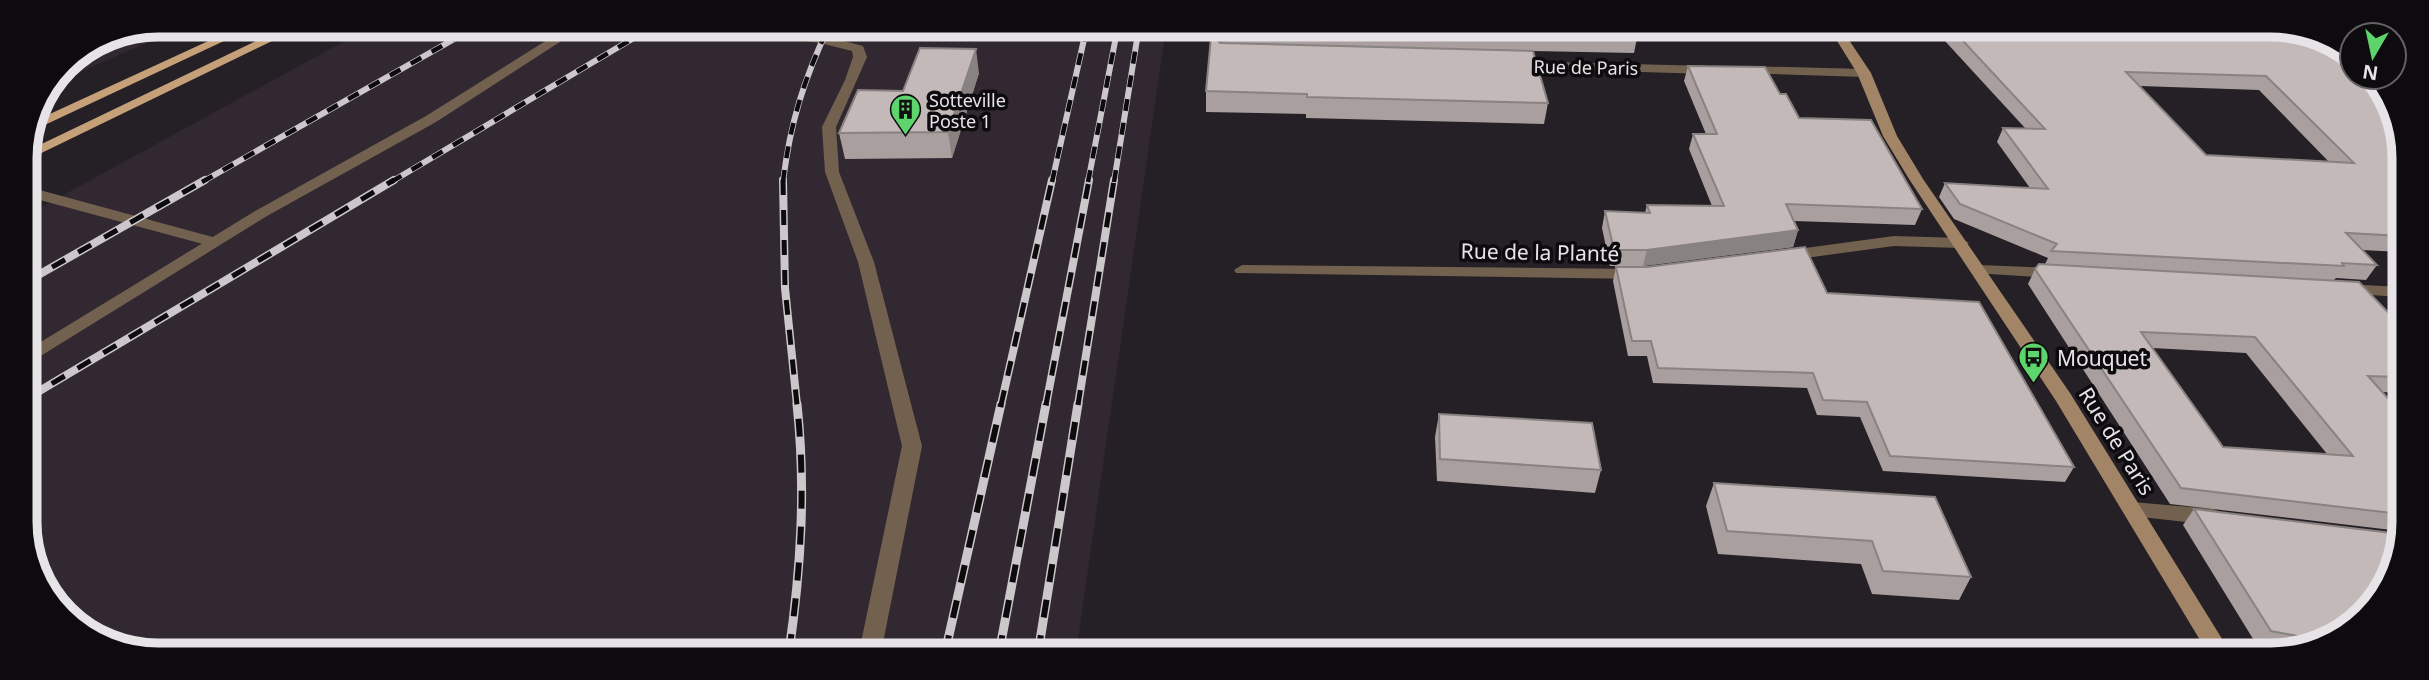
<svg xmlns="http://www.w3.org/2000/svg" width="2429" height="680" viewBox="0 0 2429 680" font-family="'Noto Sans',sans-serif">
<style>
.built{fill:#322831}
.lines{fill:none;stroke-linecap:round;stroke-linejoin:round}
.lane{fill:#73614f;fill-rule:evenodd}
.street{fill:#73614f;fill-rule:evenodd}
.secondary{fill:#a28467;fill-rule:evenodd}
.primary{fill:#c6a079;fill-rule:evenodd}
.rail-far2-casing{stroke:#cbc7cb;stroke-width:6}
.rail-far1-casing{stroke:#cbc7cb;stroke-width:8}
.rail-casing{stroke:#cbc7cb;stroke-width:9}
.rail-far2{stroke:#0d0b0d;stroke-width:4.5;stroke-dasharray:12;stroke-linecap:butt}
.rail-far1{stroke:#0d0b0d;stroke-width:5;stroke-dasharray:15;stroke-linecap:butt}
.rail{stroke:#0d0b0d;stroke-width:6;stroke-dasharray:18;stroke-linecap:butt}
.wall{fill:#a89f9e;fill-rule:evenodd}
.shaded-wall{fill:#888281}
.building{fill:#c3b9b8;stroke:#888281;stroke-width:2;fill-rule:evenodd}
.labels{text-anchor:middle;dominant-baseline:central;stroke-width:7;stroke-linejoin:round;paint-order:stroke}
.far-street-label{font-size:18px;fill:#e7e4e7;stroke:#0d0b0d}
.far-poi-label{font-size:18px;fill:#e7e4e7;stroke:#0d0b0d;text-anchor:start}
.street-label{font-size:21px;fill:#e7e4e7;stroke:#0d0b0d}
.poi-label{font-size:21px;fill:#e7e4e7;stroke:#0d0b0d;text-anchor:start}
.rim{fill:none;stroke:#e7e4e7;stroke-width:9}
</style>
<rect width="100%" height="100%" fill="#252025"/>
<!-- built -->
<g class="built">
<path d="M 158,25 L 187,25 L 55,83 L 64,63 L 107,35 Z"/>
<path d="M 374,25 L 1166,27 L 1076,653 L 124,651 L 63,616 L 27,548 L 25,216 Z"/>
</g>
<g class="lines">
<!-- lane -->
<g class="lane">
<path d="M 571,25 L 586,25 L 436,122 L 267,216 L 26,365 L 26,351 L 257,210 L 426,116 Z"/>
<path d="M 723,26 C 769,23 818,34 863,46 L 867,57 L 836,127 L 839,172 L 874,262 L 922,446 L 881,653 L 859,652 L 902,446 L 858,262 L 825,172 L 822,127 L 845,80 L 853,57 L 852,51 L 820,43 L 729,30 Z"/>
<path d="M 1980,265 L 2055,268 L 2063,273 L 2055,278 L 1974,273 L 1972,270 L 1974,267 Z"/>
<path d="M 2345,284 L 2401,287 L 2401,297 L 2339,293 L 2337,289 L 2339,285 Z"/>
<path d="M 2132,502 L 2213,509 L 2220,512 L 2223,517 L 2220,522 L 2213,525 L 2132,516 L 2125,514 L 2122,509 L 2125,504 Z"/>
</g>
<!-- street -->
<g class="street">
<path d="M 1516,61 L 1708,66 L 1715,70 L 1708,74 L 1511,68 L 1509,65 Z"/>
<path d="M 1743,66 L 1864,69 L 1871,73 L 1864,77 L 1738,73 L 1738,67 Z"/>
<path d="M 25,186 L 220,239 L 222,242 L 214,247 L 25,196 Z"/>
<path d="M 1894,236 L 1961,238 L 1969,243 L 1961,248 L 1894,246 L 1783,261 L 1775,256 L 1783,251 Z"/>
<path d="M 1242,265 L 1638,269 L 1646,274 L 1638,279 L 1236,273 L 1234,270 Z"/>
</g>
<!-- secondary -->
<path class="secondary" d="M 1829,28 L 1841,28 L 1871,73 L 1897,136 L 1923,179 L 2070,393 L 2232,655 L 2209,655 L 2056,401 L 1909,179 L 1883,136 L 1857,73 Z"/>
<!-- primary -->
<g class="primary">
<path d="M 243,25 L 258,25 L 34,130 L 39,119 Z"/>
<path d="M 289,25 L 305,25 L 25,161 L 25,152 Z"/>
</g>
<defs>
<g id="rail-far2">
<path d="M 202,182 L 479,25"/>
<path d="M 391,182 L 654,26"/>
<path d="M 783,182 C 790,123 804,79 829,26"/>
<path d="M 1052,182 L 1087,26"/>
<path d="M 1088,182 L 1118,26"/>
<path d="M 1114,182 L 1139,27"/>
</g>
<g id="rail-far1">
<path d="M 783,180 L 785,288 L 797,405"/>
<path d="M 26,282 L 205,180"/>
<path d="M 26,399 L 394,180"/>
<path d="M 1001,405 L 1052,180"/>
<path d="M 1046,405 L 1089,180"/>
<path d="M 1078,405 L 1114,180"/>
</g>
<g id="rail">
<path d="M 789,652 C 801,568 806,488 797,404"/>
<path d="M 945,653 L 1001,404"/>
<path d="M 999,653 L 1046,404"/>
<path d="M 1038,653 L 1078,404"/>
</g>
</defs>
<!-- rail-far2 casing -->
<use href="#rail-far2" class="rail-far2-casing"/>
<!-- rail-far1 casing -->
<use href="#rail-far1" class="rail-far1-casing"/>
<!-- rail casing -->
<use href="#rail" class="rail-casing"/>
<!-- rail-far2 -->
<use href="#rail-far2" class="rail-far2"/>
<!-- rail-far1 -->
<use href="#rail-far1" class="rail-far1"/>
<!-- rail -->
<use href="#rail" class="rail"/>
</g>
<!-- wall -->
<g class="wall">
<path d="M 1212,27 L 1638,33 L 1634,53 L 1533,51 L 1548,103 L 1544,124 L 1306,118 L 1306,114 L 1206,112 L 1206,91 Z"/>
<path d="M 1933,28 L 2305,29 L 2402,132 L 2401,252 L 2362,250 L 2377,265 L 2366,280 L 2336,278 L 2334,280 L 2401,326 L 2401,393 L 2382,392 L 2401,413 L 2400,531 L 2170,504 L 2028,284 L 2035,269 L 2045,264 L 2048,258 L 1954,219 L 1939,197 L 1945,183 L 2030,188 L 1997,142 L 2003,128 L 2025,128 ZM 2140,86 L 2259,90 L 2329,162 L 2206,155 ZM 2152,348 L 2246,353 L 2327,454 L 2223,447 Z"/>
<path d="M 1688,66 L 1780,94 L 1799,118 L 1922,209 L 1915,225 L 1794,221 L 1798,230 L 1793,247 L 1643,266 L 1610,266 L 1602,228 L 1605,211 L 1645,213 L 1647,205 L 1712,206 L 1689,149 L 1693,134 L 1706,134 L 1684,81 Z"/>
<path d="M 979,73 L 952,158 L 845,159 L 839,133 L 903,91 Z"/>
<path d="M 1616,267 L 1827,293 L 2074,467 L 2065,482 L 1883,471 L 1860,417 L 1817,415 L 1807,388 L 1653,383 L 1647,356 L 1628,356 L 1613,281 Z"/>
<path d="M 1439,414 L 1601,470 L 1595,493 L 1437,481 L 1435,437 Z"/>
<path d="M 1714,483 L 1971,577 L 1959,600 L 1872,594 L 1861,564 L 1718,554 L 1706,506 Z"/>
<path d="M 2194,509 L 2359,623 L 2287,652 L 2258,647 L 2183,525 Z"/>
</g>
<!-- shaded-wall -->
<g class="shaded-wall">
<path d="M 1225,31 L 1225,51 L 1215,37 Z"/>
<path d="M 976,49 L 979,73 L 952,158 L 948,132 Z"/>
<path d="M 1798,230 L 1793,247 L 1643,266 L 1647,250 Z"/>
</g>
<!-- building -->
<g class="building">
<path d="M 1212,27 L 1636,28 L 1638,33 L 1527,31 L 1529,38 L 1225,31 L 1215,37 L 1220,43 L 1533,51 L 1548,103 L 1307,97 L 1307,94 L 1206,91 Z"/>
<path d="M 1951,28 L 2305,29 L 2352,58 L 2352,77 L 2375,77 L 2402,132 L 2402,135 L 2392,135 L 2402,143 L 2402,236 L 2346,233 L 2377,265 L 2342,263 L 2344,266 L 2051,251 L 2057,244 L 1960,204 L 1945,183 L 2048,189 L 2003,128 L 2045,129 ZM 2126,72 L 2266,76 L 2354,163 L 2206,155 Z"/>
<path d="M 920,48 L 976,49 L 948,132 L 839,133 L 858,90 L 903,91 Z"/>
<path d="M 1688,66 L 1765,67 L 1780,94 L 1786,94 L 1799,118 L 1871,120 L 1922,209 L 1786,204 L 1798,230 L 1647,250 L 1614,250 L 1605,211 L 1650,213 L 1647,205 L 1724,206 L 1693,134 L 1717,134 Z"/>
<path d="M 1805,247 L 1827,293 L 1979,302 L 2074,467 L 1890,456 L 1867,402 L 1823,400 L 1813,373 L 1658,368 L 1651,341 L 1632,341 L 1616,267 L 1647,267 Z"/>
<path d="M 2039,264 L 2359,282 L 2401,326 L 2401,377 L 2368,376 L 2401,413 L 2400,514 L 2181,488 L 2035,269 ZM 2141,332 L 2255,337 L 2353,456 L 2223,447 Z"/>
<path d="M 1439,414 L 1592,423 L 1601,470 L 1440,459 Z"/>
<path d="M 1714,483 L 1935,497 L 1971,577 L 1883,571 L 1872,541 L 1727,531 Z"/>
<path d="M 2194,509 L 2400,534 L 2400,556 L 2359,623 L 2318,640 L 2271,631 Z"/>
</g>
<!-- icons -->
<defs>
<symbol id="building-pin" viewBox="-11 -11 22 30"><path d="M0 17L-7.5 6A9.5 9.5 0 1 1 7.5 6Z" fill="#5dd56c" stroke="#0d0b0d"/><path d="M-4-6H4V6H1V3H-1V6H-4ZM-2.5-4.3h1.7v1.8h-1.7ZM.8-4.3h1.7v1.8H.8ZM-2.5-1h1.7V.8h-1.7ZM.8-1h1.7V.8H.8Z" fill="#111"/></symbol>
<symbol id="bus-pin" viewBox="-11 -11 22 30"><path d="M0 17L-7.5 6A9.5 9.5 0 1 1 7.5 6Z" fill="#5dd56c" stroke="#0d0b0d"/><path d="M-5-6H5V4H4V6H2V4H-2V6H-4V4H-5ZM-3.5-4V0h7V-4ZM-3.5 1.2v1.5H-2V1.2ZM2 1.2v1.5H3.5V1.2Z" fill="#111"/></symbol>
</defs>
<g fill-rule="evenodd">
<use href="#building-pin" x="888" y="92" width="35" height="47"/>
<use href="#bus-pin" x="2016" y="340" width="35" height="47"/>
</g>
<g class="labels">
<!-- far-street labels -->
<g class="far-street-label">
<text transform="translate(1586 67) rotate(1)">Rue de Paris</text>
</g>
<!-- far-poi labels -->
<g class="far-poi-label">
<text x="929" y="100">Sotteville<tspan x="929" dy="21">Poste 1</tspan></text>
</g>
<!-- street labels -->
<g class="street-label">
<text transform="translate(1540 252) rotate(1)">Rue de la Planté</text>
<text transform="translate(2117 441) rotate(58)">Rue de Paris</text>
</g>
<!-- poi labels -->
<g class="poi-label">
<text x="2057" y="358">Mouquet</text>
</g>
</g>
<!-- crop -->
<path d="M0 0H2429V680H0ZM158 37H2271A121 121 0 0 1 2392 158V522A121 121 0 0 1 2271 643H158A121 121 0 0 1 37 522V158A121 121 0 0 1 158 37Z" fill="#0d0b0d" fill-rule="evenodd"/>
<path class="rim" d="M158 37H2271A121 121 0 0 1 2392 158V522A121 121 0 0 1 2271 643H158A121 121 0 0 1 37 522V158A121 121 0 0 1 158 37Z"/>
<!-- north arrow -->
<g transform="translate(2373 56) rotate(189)"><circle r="33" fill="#0d0b0d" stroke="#646264" stroke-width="2"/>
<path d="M0-5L12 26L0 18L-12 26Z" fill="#5dd56c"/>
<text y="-10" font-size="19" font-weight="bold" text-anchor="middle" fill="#e7e4e7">N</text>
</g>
</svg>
